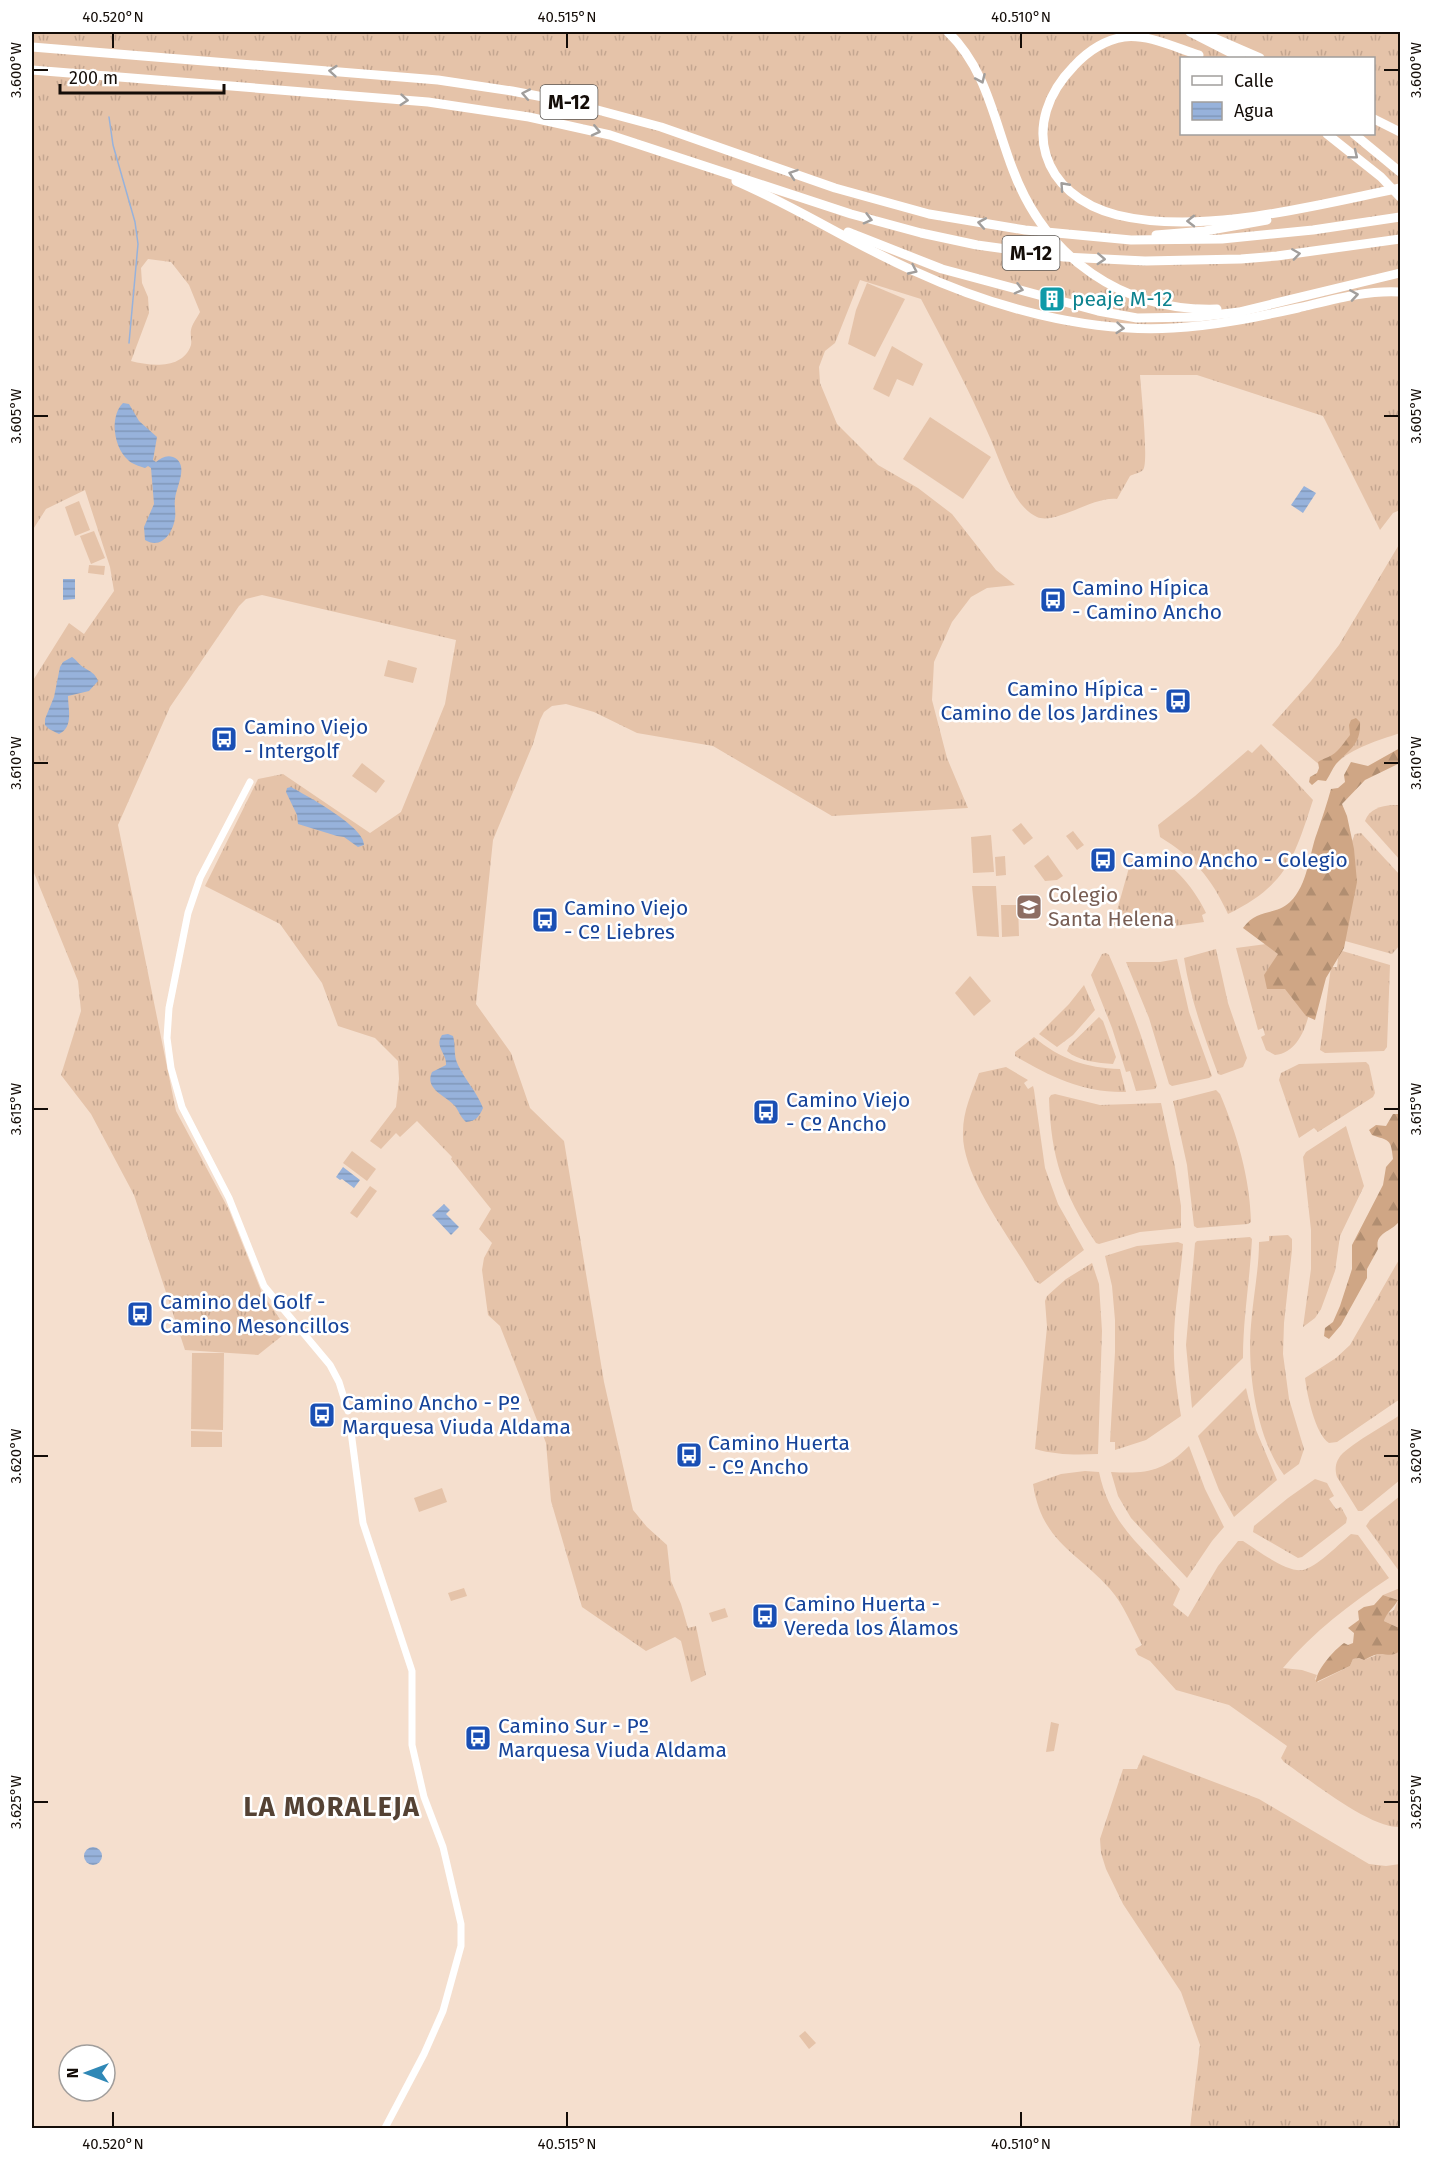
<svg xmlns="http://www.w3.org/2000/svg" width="1432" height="2160" viewBox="0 0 1432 2160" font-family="'Fira Sans',sans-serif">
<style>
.grass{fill:url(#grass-tufts);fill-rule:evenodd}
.forest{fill:url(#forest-firs)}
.pitch{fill:#e5c3a9}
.water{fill:url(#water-rules)}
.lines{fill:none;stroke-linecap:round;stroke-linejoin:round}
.stream{stroke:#97b2db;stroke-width:1.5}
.tertiary{stroke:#fff;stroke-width:7}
.motorway{stroke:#fff;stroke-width:9}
.oneway{stroke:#a19e9c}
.ticks{fill:none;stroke:#140d08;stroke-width:2}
.labels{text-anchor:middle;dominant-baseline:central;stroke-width:5;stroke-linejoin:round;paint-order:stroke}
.shield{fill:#fff;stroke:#5a5652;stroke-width:1.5}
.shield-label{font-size:20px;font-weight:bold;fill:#140d08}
.culture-label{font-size:21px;fill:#0d838f;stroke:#fff;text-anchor:start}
.transit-label{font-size:21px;fill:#164399;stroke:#fff;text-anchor:start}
.education-label{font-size:21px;fill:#785e54;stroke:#fff;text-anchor:start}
.district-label{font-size:27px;font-weight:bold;letter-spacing:1.5px;fill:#544234;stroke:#fff}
.neatline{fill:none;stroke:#140d08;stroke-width:2}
.ticks-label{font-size:15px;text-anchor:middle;fill:#140d08}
</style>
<defs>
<pattern id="grass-tufts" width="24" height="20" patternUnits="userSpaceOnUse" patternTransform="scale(1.5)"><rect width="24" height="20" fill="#e5c3a9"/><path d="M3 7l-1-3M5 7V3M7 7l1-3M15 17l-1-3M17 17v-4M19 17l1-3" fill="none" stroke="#c4a690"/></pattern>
<pattern id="forest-firs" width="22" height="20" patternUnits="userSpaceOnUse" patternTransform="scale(1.5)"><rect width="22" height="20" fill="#cfa685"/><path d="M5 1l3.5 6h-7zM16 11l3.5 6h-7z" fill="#b18e71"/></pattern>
<pattern id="water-rules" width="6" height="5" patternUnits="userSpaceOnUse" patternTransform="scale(1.5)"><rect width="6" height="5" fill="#97b2db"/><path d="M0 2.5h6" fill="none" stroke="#8198ba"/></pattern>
</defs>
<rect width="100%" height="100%" fill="#f5dfce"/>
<!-- grass -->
<g class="grass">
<path d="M 32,32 L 1400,32 L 1400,510 L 1393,513 L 1380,530 L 1323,416 L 1197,375 L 1140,375 C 1141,390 1149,463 1143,470 C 1140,473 1133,474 1130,476 L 1117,499 C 1093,496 1056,525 1037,517 C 1028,513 1019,503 1015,495 C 1003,474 997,452 987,431 C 967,386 944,343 921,299 L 860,280 L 835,343 L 825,351 L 819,367 L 820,383 L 837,424 L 878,465 L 918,488 L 952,514 L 996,570 L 1015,585 L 987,588 L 971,597 L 952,622 L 934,662 L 932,700 L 947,758 L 968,808 L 832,816 L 713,746 L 637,733 L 594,712 L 566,704 L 552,706 L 544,712 L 540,720 L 533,744 L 493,840 L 476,1004 L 511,1053 L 530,1108 L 564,1141 L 604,1382 L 633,1510 L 647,1527 L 667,1545 L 671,1581 L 681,1604 L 688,1628 L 696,1626 L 706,1675 L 691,1682 L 681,1641 L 675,1637 L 646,1651 L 582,1607 L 551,1501 L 546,1443 L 500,1326 L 488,1315 L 482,1270 L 484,1258 L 492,1243 L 479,1229 L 491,1209 L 451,1159 L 452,1157 L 417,1121 L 400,1137 L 396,1133 L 381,1149 L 370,1141 L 396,1107 L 399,1079 L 398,1061 L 375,1038 L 338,1026 L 322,983 L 280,924 L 205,886 L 258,779 L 283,774 L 370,833 L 401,812 L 445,704 L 456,640 L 262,595 L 246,599 L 239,606 L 170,707 L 118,825 L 176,1111 L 229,1210 L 262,1293 L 288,1331 L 258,1355 L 185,1350 L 134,1195 L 91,1114 L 61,1075 L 81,1011 L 78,981 L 32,868 L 32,682 L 69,623 L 84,634 L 114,591 L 110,567 L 85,490 L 46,509 L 32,531 ZM 1182,58 L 1374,58 L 1374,134 L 1182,134 ZM 148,259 L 171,262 L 189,285 L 200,312 C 197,318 192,324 191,330 C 190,334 192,340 191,345 C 183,370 150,366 131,361 L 149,313 L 148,297 L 142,283 L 141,268 Z"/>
<path d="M 1400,543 L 1400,733 C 1374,742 1346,749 1328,772 L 1272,725 L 1311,681 L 1339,645 Z"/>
<path d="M 1261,744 L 1313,800 C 1294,858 1287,885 1228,914 C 1211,877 1194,858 1160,837 L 1158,825 L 1195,796 L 1248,750 L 1252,753 Z"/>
<path d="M 1392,805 L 1400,805 L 1400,860 L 1365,821 C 1369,809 1381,806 1392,805 Z"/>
<path d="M 1361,833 L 1400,875 L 1400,945 L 1392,954 L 1338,939 L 1349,848 L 1355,834 Z"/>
<path d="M 1151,857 C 1174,861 1197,893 1206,913 L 1202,915 L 1204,922 L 1160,928 L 1113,925 L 1130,864 L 1131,861 Z"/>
<path d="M 1273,943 L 1318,945 C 1314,976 1315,1051 1275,1055 L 1266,1050 L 1261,1037 L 1265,1035 L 1263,1028 L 1258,1030 L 1236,948 Z"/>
<path d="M 1216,949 L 1228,1003 L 1247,1058 L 1243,1067 L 1221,1075 L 1218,1074 C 1204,1036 1190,998 1184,958 Z"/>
<path d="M 1339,950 L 1390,965 L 1387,1047 L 1384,1051 L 1325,1053 L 1320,1050 L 1331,967 L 1337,967 Z"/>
<path d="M 1106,953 L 1109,955 C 1128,998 1144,1041 1157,1086 L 1155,1089 L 1136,1091 L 1130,1071 L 1126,1072 L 1112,1028 L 1091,975 L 1102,954 Z"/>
<path d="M 1177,959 L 1189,1012 L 1212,1076 L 1209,1078 L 1172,1086 L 1169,1084 L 1149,1018 L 1126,962 L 1160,962 Z"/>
<path d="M 1084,985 L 1095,1010 L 1073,1035 L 1057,1047 L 1039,1034 L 1069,1004 Z"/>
<path d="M 1099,1017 L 1103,1021 L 1116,1057 L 1113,1064 C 1098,1063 1078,1061 1067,1051 L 1069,1046 Z"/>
<path d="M 1034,1037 C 1060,1059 1086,1068 1120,1069 L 1126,1092 C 1083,1093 1051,1077 1015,1056 L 1015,1052 Z"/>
<path d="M 1366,1062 L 1369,1065 L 1375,1093 L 1373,1097 L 1318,1132 L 1314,1128 L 1299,1138 L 1279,1080 L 1281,1073 L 1299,1064 Z"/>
<path d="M 1006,1067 L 1028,1080 L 1024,1083 L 1028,1089 L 1033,1086 L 1034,1090 L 1045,1168 L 1058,1204 L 1084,1250 L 1040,1284 L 1035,1281 C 1013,1241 961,1177 963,1132 C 963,1111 972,1092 979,1073 Z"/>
<path d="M 1216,1090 L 1220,1094 C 1237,1134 1250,1178 1251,1222 L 1248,1224 L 1197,1228 L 1194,1226 L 1187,1165 L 1173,1101 Z"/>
<path d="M 1055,1094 L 1100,1105 L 1161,1103 L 1175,1167 L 1181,1206 L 1181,1228 L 1140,1232 L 1099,1244 L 1096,1243 C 1063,1193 1051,1158 1049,1098 L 1051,1095 Z"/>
<path d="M 1346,1126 L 1364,1186 L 1340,1236 L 1335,1271 L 1321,1309 L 1315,1318 L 1303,1327 L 1311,1269 L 1311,1230 L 1303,1157 L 1306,1152 Z"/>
<path d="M 1288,1235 L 1292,1239 L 1292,1250 L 1284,1323 L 1283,1354 L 1289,1399 L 1304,1449 L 1299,1464 L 1284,1475 C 1256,1437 1247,1371 1251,1325 C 1253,1297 1259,1270 1259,1242 L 1269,1241 L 1269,1236 Z"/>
<path d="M 1250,1237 L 1252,1239 C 1250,1279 1243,1318 1243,1358 L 1192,1408 L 1186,1345 L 1195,1243 L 1197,1241 Z"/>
<path d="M 1178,1242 L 1183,1244 C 1181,1276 1174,1309 1174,1342 C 1173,1367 1177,1391 1181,1416 L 1146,1440 L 1115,1450 L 1115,1442 L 1110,1442 L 1115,1352 L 1115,1320 L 1112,1286 L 1105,1256 L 1137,1246 Z"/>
<path d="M 1400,1258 L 1400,1399 L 1337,1442 L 1329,1443 C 1315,1434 1307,1394 1305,1378 L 1336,1358 L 1350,1345 Z"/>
<path d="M 1092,1263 L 1099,1284 L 1102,1331 L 1098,1454 C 1076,1455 1056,1455 1035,1449 L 1047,1327 L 1045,1301 L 1047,1296 L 1066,1279 Z"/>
<path d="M 1246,1388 L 1256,1430 L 1277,1480 L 1234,1517 L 1219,1490 L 1198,1436 Z"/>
<path d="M 1400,1415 L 1400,1480 L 1362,1511 L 1358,1511 L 1337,1477 C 1335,1470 1335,1464 1339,1458 C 1345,1447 1387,1424 1400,1415 Z"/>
<path d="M 1189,1446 L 1205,1489 L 1224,1527 L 1212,1541 L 1187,1578 L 1131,1518 L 1118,1496 L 1111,1472 C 1146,1474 1163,1472 1189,1446 Z"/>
<path d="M 1085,1471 L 1099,1472 C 1111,1528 1145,1548 1180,1589 L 1173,1605 L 1188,1617 L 1218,1566 L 1238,1541 L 1243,1541 C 1257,1550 1291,1576 1306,1569 C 1321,1563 1339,1544 1351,1534 L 1358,1535 L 1389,1578 C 1350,1604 1313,1632 1283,1668 L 1302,1670 L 1317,1675 L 1315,1679 L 1318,1682 L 1350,1666 L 1353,1659 L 1359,1658 L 1364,1660 L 1379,1654 L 1400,1637 L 1400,1827 C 1371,1829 1310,1780 1284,1762 L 1281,1758 L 1287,1746 L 1229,1705 L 1176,1690 L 1150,1661 L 1138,1655 L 1135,1649 L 1142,1645 C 1132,1626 1124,1605 1110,1589 C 1075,1550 1042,1542 1033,1484 L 1061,1474 Z"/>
<path d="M 1315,1479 L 1327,1483 L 1334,1496 L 1329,1499 L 1336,1509 L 1341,1507 L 1347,1518 L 1346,1523 L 1302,1557 L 1298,1558 L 1253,1532 L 1254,1526 L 1288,1498 Z"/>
<path d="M 1400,1496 L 1400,1570 L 1399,1571 L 1366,1526 L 1370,1520 Z"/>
<path d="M 1400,1588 L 1400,1626 L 1397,1627 L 1384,1621 L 1385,1615 L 1394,1610 L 1398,1600 L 1383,1595 Z"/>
<path d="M 1143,1755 L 1259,1799 L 1369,1864 L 1386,1866 L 1400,1864 L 1400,2128 L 1190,2128 L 1200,2045 L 1181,1992 L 1123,1904 L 1106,1869 L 1101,1853 L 1100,1839 L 1123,1769 L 1137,1769 Z"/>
</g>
<!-- forest -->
<g class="forest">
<path d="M 1356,718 L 1360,722 C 1361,744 1350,749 1336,764 C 1332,769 1330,775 1326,781 L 1318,780 L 1312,785 L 1309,782 L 1310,777 L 1317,773 L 1319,768 L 1318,762 C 1322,759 1327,758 1332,755 C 1339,751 1345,741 1350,735 L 1349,725 L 1351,720 Z"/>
<path d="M 1400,748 L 1400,763 L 1365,780 L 1342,804 L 1347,816 L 1354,849 L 1357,882 L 1344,948 L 1326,978 L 1315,1020 L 1306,1016 L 1285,989 L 1267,989 L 1264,975 L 1278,954 L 1243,928 C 1257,908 1275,916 1290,902 C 1308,885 1309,854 1317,833 C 1322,818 1327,804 1331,789 L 1338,788 L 1345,782 L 1344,775 L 1351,762 L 1368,766 Z"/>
<path d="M 1393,1114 L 1400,1114 L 1400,1220 C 1393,1232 1374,1232 1378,1249 L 1367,1269 L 1367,1278 L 1341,1325 L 1329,1339 L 1324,1336 L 1325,1328 L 1333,1322 L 1340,1306 L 1352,1269 L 1352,1245 L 1383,1185 L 1386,1167 L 1393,1159 C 1391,1138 1389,1141 1372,1135 L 1369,1130 L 1376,1125 L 1386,1126 Z"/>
<path d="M 1383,1595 L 1398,1600 C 1394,1608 1386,1613 1384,1621 L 1397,1627 L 1400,1626 L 1400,1651 C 1392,1657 1388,1654 1380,1654 C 1375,1654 1368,1658 1364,1660 L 1359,1658 L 1353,1659 L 1350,1666 L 1316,1682 C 1316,1670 1334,1650 1344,1643 L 1348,1645 L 1353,1643 L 1354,1633 L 1348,1628 L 1359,1620 L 1358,1611 L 1364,1607 L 1374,1605 Z"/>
</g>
<!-- pitch -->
<g class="pitch">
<path d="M 867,283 L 905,299 L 875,357 L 848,344 L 856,310 Z"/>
<path d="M 892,346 L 923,364 L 913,386 L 897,379 L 889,397 L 873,389 Z"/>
<path d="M 930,417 L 991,457 L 963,499 L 903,459 Z"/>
<path d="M 79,501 L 90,530 L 75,536 L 65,507 Z"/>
<path d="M 94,531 L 105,558 L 91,564 L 80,536 Z"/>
<path d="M 89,565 L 105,566 L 104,575 L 88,573 Z"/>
<path d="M 388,660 L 417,668 L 413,683 L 384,676 Z"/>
<path d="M 362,763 L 385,781 L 376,793 L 352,776 Z"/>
<path d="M 1021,823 L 1033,838 L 1024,845 L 1012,830 Z"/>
<path d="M 1073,831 L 1084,845 L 1077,850 L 1066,836 Z"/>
<path d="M 991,835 L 994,872 L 973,873 L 971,837 Z"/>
<path d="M 1048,855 L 1063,876 L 1057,880 L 1045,881 L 1034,866 Z"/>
<path d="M 1005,856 L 1006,875 L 996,876 L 995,857 Z"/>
<path d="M 972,886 L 996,886 L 999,937 L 977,936 Z"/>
<path d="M 1001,905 L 1018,905 L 1019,936 L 1002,937 Z"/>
<path d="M 970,976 L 991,1001 L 974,1016 L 955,993 Z"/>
<path d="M 352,1151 L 376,1169 L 367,1181 L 343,1163 Z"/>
<path d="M 370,1186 L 377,1191 L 357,1218 L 350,1213 Z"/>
<path d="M 192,1353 L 224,1353 L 223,1430 L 191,1429 Z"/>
<path d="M 191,1431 L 222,1432 L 222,1447 L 191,1447 Z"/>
<path d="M 442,1488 L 447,1502 L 419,1512 L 414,1498 Z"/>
<path d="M 464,1588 L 467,1596 L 451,1601 L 448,1593 Z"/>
<path d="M 725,1608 L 728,1617 L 712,1622 L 709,1613 Z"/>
<path d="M 1051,1722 L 1059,1724 L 1054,1751 L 1046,1752 Z"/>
<path d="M 805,2031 L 816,2043 L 809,2049 L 799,2036 Z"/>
</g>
<!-- water -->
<g class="water">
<path d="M 123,403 L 129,404 L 139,421 L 157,437 L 153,460 L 156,462 C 161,458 166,455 173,457 C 190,464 176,487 175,499 C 174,505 176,512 175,518 C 173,533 161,550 145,540 L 144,527 L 154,504 L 151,468 L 148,466 L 145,468 C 139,466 132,464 128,460 C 114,448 109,417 123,403 Z"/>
<path d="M 1304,486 L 1316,493 L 1303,513 L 1291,505 Z"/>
<path d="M 63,579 L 75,579 L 75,599 L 63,600 Z"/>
<path d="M 72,657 C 77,660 78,664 83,667 C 91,672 95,673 98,681 L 89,691 L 68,696 C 68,709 74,727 59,734 L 49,729 L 45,725 L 45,719 L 54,697 L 60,667 L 63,662 Z"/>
<path d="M 291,787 C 307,796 365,827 364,845 L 358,847 L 344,837 L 337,836 L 298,824 L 297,815 L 286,792 L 287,788 Z"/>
<path d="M 448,1034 L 453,1036 C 456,1046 453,1055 458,1065 C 465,1080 477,1092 483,1108 C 479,1117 476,1121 466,1122 C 460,1117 459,1111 455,1106 C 446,1096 424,1089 432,1072 L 446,1065 C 447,1053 434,1047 442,1035 Z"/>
<path d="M 343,1167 L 360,1180 L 354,1188 L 342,1179 L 340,1180 L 336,1177 Z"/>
<path d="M 444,1204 L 450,1210 L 446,1214 L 459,1227 L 451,1235 L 432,1215 Z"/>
<circle cx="93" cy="1856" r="9"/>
</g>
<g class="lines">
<!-- stream -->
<path class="stream" d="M 109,117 L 113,145 L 135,222 L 138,244 L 129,343"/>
<!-- tertiary -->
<g class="tertiary">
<path d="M 250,782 L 200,878 L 188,913 L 169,1008 L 167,1038 L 171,1068 L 182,1107 L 229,1198 L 264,1286 L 330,1365 L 339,1382 L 348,1411"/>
<path d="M 350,1424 L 363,1523 L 412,1671 L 412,1745 L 424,1797 L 443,1847 L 461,1924 L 461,1946 L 443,2011 L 424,2054 L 385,2128"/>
</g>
<!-- motorway -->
<g class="motorway">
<path d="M 948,32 C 987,70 994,121 1013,170 C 1046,258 1123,312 1217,309"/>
<path d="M 1190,32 L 1241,58"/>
<path d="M 1200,32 L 1260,58"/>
<path d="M 32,47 L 438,80 L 512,91 L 564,101 L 661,127 L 835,188 L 929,214 L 1025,230 L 1131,240 L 1222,239 L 1313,230 L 1400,217"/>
<path d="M 1199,55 C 1176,48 1149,34 1124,37 C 1105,40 1087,52 1074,66 C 1018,123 1041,196 1117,215 C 1203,236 1316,205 1400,188"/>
<path d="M 32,70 L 428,102 L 529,117 L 610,135 L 851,214 L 921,233 L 977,245 L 1064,257 L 1145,261 L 1241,259 L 1277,256 L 1400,239"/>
<path d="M 1374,119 L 1400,132"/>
<path d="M 1327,134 L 1381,177 L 1400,197"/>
<path d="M 1354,134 L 1400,172"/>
<path d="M 736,181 C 797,207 853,244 914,271 C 992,307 1086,333 1173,328 C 1215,326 1257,317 1298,308 C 1332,300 1365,290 1400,292"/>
<path d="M 848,232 L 942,269 L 1098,311 L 1137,318 L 1197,317 L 1239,312 L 1400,273"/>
<path d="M 1156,235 L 1205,231 L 1267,220"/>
</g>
</g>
<!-- one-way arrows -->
<defs><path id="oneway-chevron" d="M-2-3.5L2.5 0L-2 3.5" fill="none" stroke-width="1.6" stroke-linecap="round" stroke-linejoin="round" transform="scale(1.5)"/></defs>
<g class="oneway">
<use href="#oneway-chevron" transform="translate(333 71) rotate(-175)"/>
<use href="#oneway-chevron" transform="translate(981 79) rotate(66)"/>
<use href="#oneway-chevron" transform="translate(526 94) rotate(-169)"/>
<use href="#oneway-chevron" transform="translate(404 100) rotate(5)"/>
<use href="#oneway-chevron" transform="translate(596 131) rotate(13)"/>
<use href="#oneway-chevron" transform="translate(1354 155) rotate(39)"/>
<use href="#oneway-chevron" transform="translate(793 174) rotate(-161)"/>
<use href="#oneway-chevron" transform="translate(1064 186) rotate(-132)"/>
<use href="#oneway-chevron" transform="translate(868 219) rotate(15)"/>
<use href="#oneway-chevron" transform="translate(1191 221) rotate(179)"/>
<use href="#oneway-chevron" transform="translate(982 223) rotate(-170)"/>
<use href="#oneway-chevron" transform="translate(1296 254) rotate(-8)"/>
<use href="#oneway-chevron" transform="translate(1101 259) rotate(3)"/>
<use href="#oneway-chevron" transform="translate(913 270) rotate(25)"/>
<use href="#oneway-chevron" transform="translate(1019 289) rotate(15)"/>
<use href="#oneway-chevron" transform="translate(1354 295) rotate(-9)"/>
<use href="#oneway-chevron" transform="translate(1120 328) rotate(5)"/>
</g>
<!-- ticks -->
<path class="ticks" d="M 113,33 L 113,48M 567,33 L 567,48M 1021,33 L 1021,48M 33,70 L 48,70M 1384,70 L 1399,70M 33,416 L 48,416M 1384,416 L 1399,416M 33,763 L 48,763M 1384,763 L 1399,763M 33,1109 L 48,1109M 1384,1109 L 1399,1109M 33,1456 L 48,1456M 1384,1456 L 1399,1456M 33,1802 L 48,1802M 1384,1802 L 1399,1802M 113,2112 L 113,2127M 567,2112 L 567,2127M 1021,2112 L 1021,2127"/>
<!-- icons -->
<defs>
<symbol id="building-square" viewBox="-11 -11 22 22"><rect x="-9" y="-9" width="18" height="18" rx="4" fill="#0f9aa8" stroke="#fff"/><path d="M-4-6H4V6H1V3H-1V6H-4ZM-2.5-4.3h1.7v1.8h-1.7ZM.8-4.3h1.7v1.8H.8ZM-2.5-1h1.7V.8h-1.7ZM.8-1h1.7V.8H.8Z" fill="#fff"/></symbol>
<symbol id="bus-square" viewBox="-11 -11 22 22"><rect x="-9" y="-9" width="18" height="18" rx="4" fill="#1a4fb4" stroke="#fff"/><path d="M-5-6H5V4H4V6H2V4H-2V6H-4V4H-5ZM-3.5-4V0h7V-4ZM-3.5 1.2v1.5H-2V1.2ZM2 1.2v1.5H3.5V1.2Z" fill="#fff"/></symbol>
<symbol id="school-square" viewBox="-11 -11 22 22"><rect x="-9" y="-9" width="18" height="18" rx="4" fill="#8d6e63" stroke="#fff"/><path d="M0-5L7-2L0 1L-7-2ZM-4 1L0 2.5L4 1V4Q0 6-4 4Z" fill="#fff"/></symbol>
</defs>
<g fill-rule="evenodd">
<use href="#building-square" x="1037" y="284" width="30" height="30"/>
<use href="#bus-square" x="1038" y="585" width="30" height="30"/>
<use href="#bus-square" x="1163" y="686" width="30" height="30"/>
<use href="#bus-square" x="209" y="724" width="30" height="30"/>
<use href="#bus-square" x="1088" y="845" width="30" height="30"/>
<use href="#school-square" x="1014" y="892" width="30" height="30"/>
<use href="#bus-square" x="530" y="905" width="30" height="30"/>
<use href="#bus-square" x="751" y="1097" width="30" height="30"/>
<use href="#bus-square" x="125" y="1299" width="30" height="30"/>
<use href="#bus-square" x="307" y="1400" width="30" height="30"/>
<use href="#bus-square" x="674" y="1440" width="30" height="30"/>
<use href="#bus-square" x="750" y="1601" width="30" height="30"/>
<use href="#bus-square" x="463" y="1723" width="30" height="30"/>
</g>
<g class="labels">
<!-- shield labels -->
<g class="shield">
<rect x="540.5" y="85" width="57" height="34" rx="4.5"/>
<rect x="1002.5" y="236" width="57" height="34" rx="4.5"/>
</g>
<g class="shield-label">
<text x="569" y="102">M-12</text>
<text x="1031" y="253">M-12</text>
</g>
<!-- culture labels -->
<g class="culture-label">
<text x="1072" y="299">peaje M-12</text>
</g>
<!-- transit labels -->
<g class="transit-label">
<text x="1072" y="588">Camino Hípica<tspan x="1072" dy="24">- Camino Ancho</tspan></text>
<text x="1158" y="689" text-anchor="end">Camino Hípica -<tspan x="1158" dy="24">Camino de los Jardines</tspan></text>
<text x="244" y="727">Camino Viejo<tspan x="244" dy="24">- Intergolf</tspan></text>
<text x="1122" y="860">Camino Ancho - Colegio</text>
<text x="564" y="908">Camino Viejo<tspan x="564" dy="24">- Cº Liebres</tspan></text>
<text x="786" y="1100">Camino Viejo<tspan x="786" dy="24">- Cº Ancho</tspan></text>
<text x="160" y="1302">Camino del Golf -<tspan x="160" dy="24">Camino Mesoncillos</tspan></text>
<text x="342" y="1403">Camino Ancho - Pº<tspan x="342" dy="24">Marquesa Viuda Aldama</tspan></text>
<text x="708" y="1443">Camino Huerta<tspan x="708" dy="24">- Cº Ancho</tspan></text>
<text x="784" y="1604">Camino Huerta -<tspan x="784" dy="24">Vereda los Álamos</tspan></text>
<text x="498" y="1726">Camino Sur - Pº<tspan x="498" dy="24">Marquesa Viuda Aldama</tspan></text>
</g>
<!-- education labels -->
<g class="education-label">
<text x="1048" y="895">Colegio<tspan x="1048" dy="24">Santa Helena</tspan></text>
</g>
<!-- district labels -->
<g class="district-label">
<text x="332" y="1807">LA MORALEJA</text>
</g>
</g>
<!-- border -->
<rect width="1432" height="2160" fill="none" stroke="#ffffff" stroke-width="66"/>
<!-- legend -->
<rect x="1180" y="57" width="195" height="78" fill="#ffffff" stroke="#a19e9c" stroke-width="1.5"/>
<rect x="1192" y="76" width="30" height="9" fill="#ffffff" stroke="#a19e9c" stroke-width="1.5"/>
<text x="1234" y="87" font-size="18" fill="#140d08">Calle</text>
<rect x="1192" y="102" width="30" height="18" fill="url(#water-rules)" stroke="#a19e9c" stroke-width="1.5"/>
<text x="1234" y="117" font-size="18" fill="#140d08">Agua</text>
<!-- north arrow -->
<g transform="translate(87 2073) rotate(270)"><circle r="28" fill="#ffffff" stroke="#a19e9c" stroke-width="1.5"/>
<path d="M0-4.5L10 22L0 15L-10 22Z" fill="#2f88b6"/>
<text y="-9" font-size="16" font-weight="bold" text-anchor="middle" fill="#140d08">N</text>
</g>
<!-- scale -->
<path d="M60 84v9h164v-9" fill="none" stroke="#140d08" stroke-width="3"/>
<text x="69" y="84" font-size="18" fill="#140d08" stroke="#ffffff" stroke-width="4.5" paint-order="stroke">200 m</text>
<rect x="33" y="33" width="1366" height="2094" class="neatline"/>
<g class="ticks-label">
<text x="113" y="22">40.520°N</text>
<text x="567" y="22">40.515°N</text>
<text x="1021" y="22">40.510°N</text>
<text transform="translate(1416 70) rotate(-90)" y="5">3.600°W</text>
<text transform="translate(16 70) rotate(-90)" y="5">3.600°W</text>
<text transform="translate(1416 416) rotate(-90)" y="5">3.605°W</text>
<text transform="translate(16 416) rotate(-90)" y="5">3.605°W</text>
<text transform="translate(1416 763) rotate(-90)" y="5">3.610°W</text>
<text transform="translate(16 763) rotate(-90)" y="5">3.610°W</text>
<text transform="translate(1416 1109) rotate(-90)" y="5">3.615°W</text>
<text transform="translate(16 1109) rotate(-90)" y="5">3.615°W</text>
<text transform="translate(1416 1456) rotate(-90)" y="5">3.620°W</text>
<text transform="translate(16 1456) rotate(-90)" y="5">3.620°W</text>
<text transform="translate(16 1802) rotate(-90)" y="5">3.625°W</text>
<text transform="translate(1416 1802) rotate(-90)" y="5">3.625°W</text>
<text x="113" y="2149">40.520°N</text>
<text x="567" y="2149">40.515°N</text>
<text x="1021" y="2149">40.510°N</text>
</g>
</svg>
